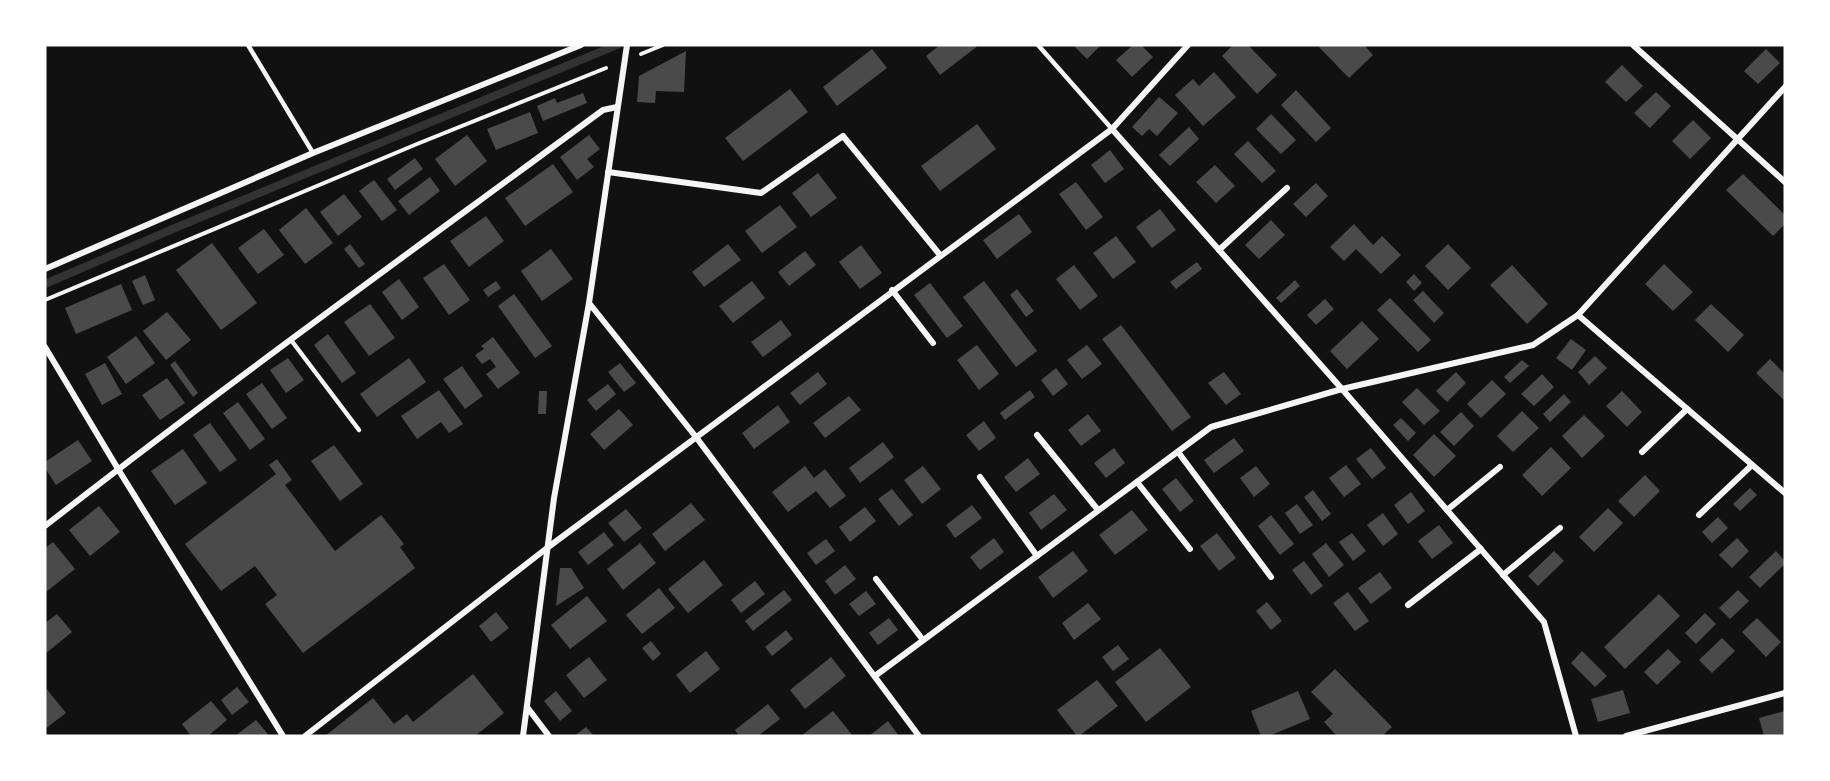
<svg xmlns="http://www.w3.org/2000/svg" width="1830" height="781" viewBox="0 0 1830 781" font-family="'Public Sans',sans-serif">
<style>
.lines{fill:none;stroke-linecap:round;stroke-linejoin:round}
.stream{stroke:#333;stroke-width:8}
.building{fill:#4a4a4a}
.path{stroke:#f5f5f5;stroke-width:4}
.service{stroke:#f5f5f5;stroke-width:4.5}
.minor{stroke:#f5f5f5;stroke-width:6}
</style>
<rect width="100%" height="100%" fill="#111"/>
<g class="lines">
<!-- stream -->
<path class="stream" d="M 45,284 L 175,228 L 617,45"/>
</g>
<!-- building -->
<g class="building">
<path d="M 940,45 L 979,45 L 940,75 L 926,56 Z"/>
<path d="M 1073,45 L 1101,45 L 1087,59 Z"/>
<path d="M 1133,45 L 1141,45 L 1153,57 L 1132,77 L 1116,60 Z"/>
<path d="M 1233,45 L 1248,45 L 1277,75 L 1257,94 L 1222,56 Z"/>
<path d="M 1317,45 L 1364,45 L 1373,55 L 1349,78 Z"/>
<path d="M 872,49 L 887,68 L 837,106 L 823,87 Z"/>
<path d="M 1766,49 L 1780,63 L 1758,84 L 1744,71 Z"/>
<path d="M 686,51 L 684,92 L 656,91 L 655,103 L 637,102 L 639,76 Z"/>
<path d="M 1622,65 L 1643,86 L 1626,102 L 1605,82 Z"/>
<path d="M 1214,72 L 1236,97 L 1203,126 L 1175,95 L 1193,79 L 1199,86 Z"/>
<path d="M 790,89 L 808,112 L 743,161 L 725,138 Z"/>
<path d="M 1296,90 L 1331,128 L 1316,142 L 1281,105 Z"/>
<path d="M 1656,92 L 1671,106 L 1650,128 L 1634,113 Z"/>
<path d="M 583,93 L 587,103 L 543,121 L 537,106 L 555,98 L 557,103 Z"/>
<path d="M 1159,97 L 1178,113 L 1157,136 L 1149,129 L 1142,136 L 1132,127 Z"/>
<path d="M 530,112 L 538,133 L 496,150 L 487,129 Z"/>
<path d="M 1271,114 L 1296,140 L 1281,154 L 1256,129 Z"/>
<path d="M 1693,120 L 1711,138 L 1690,159 L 1672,141 Z"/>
<path d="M 977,124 L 996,149 L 940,191 L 921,166 Z"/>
<path d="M 1189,127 L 1199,139 L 1170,166 L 1159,155 Z"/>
<path d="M 467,135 L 487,161 L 455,186 L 435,159 Z"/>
<path d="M 589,135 L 600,149 L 587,159 L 594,167 L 577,180 L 560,157 Z"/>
<path d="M 1248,141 L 1276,171 L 1262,183 L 1234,154 Z"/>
<path d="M 1110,150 L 1124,169 L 1105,183 L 1091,165 Z"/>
<path d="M 415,158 L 423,169 L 395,190 L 387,179 Z"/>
<path d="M 553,164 L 573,192 L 525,226 L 505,198 Z"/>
<path d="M 1215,165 L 1235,186 L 1216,203 L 1196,182 Z"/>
<path d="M 818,173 L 837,198 L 811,217 L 792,193 Z"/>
<path d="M 1743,174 L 1785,215 L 1785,224 L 1773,236 L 1726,190 Z"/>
<path d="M 430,177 L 440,191 L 409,215 L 398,201 Z"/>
<path d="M 374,180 L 397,210 L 382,221 L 359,191 Z"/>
<path d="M 1076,182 L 1103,217 L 1086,230 L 1059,194 Z"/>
<path d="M 1316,183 L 1328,196 L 1306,217 L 1293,204 Z"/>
<path d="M 344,194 L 362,217 L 338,236 L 320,212 Z"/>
<path d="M 780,205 L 797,227 L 762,253 L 745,231 Z"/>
<path d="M 306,208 L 333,243 L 305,264 L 279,230 Z"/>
<path d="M 1160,209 L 1176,230 L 1152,248 L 1136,227 Z"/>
<path d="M 1019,214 L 1032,232 L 997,259 L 983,240 Z"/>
<path d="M 486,216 L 504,241 L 469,267 L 450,241 Z"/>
<path d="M 1271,220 L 1285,235 L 1259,259 L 1245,245 Z"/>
<path d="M 1354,224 L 1373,245 L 1382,236 L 1401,255 L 1381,274 L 1356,249 L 1344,261 L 1330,247 Z"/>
<path d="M 264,229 L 284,255 L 258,274 L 238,248 Z"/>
<path d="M 1116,236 L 1136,262 L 1113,279 L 1093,253 Z"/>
<path d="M 212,243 L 257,303 L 221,330 L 176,270 Z"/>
<path d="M 350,244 L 365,264 L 359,268 L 344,249 Z"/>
<path d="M 728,244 L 741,260 L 704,287 L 692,272 Z"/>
<path d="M 1448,244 L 1471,268 L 1448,290 L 1425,266 Z"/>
<path d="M 861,245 L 882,273 L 860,289 L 839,262 Z"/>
<path d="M 551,249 L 573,279 L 542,301 L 521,271 Z"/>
<path d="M 805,251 L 816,265 L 789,286 L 778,272 Z"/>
<path d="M 1197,262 L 1202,269 L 1176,289 L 1170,282 Z"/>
<path d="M 444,264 L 470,300 L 449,315 L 423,278 Z"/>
<path d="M 1664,264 L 1693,292 L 1673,311 L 1645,284 Z"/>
<path d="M 1074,265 L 1098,296 L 1080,310 L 1056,279 Z"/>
<path d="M 1512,265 L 1548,304 L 1527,324 L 1490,285 Z"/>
<path d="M 1414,274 L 1422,283 L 1414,291 L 1406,282 Z"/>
<path d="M 145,275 L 155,300 L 143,305 L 132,281 Z"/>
<path d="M 399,279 L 419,307 L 402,320 L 382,292 Z"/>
<path d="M 1295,280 L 1300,286 L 1281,303 L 1276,298 Z"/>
<path d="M 496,281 L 501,288 L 488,297 L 483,290 Z"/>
<path d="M 752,281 L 765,298 L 733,323 L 719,306 Z"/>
<path d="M 984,281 L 1037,351 L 1016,367 L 963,297 Z"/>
<path d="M 930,283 L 963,326 L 947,338 L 914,295 Z"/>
<path d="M 121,284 L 132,310 L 76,334 L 65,308 Z"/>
<path d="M 1017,289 L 1034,311 L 1026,317 L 1010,295 Z"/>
<path d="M 1423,291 L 1444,313 L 1434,323 L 1413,300 Z"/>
<path d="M 514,294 L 552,346 L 535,358 L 498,306 Z"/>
<path d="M 1390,298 L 1431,340 L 1418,352 L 1377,310 Z"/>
<path d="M 1325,299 L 1334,309 L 1316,325 L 1307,315 Z"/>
<path d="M 370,304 L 395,338 L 369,356 L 344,322 Z"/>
<path d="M 1711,304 L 1744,335 L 1728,352 L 1695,320 Z"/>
<path d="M 167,312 L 191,340 L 166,360 L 143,331 Z"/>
<path d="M 781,320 L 792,335 L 763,357 L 751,342 Z"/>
<path d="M 1362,321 L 1379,339 L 1347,369 L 1330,351 Z"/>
<path d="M 1121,325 L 1191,417 L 1172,431 L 1102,339 Z"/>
<path d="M 328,334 L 356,373 L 342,383 L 314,345 Z"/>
<path d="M 136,336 L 155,363 L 126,384 L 107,357 Z"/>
<path d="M 493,337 L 520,373 L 498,389 L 486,374 L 496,367 L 490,359 L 482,364 L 475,355 L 484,349 L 481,346 Z"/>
<path d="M 1571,339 L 1586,350 L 1572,370 L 1556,358 Z"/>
<path d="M 977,345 L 999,374 L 979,390 L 957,360 Z"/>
<path d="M 1087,345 L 1102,364 L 1082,379 L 1067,360 Z"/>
<path d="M 1595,356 L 1607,368 L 1589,385 L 1578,372 Z"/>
<path d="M 288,358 L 304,380 L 286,393 L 270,370 Z"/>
<path d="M 409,358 L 426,382 L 377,417 L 360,394 Z"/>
<path d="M 1770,359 L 1785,374 L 1785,399 L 1784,400 L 1756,373 Z"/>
<path d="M 1522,360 L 1529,366 L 1510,383 L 1504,377 Z"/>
<path d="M 175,361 L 198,393 L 193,397 L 170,365 Z"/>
<path d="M 105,363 L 122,394 L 102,405 L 85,374 Z"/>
<path d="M 620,363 L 636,383 L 624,392 L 608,372 Z"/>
<path d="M 462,366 L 483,396 L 465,409 L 443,379 Z"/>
<path d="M 1056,368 L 1068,384 L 1053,396 L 1041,380 Z"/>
<path d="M 818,372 L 827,384 L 800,405 L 790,393 Z"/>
<path d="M 1224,372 L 1241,394 L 1226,405 L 1208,383 Z"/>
<path d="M 1456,372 L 1466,383 L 1447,402 L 1436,391 Z"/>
<path d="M 1542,374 L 1554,387 L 1534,406 L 1521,394 Z"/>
<path d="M 167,378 L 185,403 L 160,420 L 142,395 Z"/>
<path d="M 1492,380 L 1506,394 L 1481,418 L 1467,404 Z"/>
<path d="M 262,383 L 287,418 L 272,429 L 246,394 Z"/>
<path d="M 608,384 L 616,394 L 596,411 L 587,400 Z"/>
<path d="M 1417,388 L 1440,411 L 1424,425 L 1402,402 Z"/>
<path d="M 439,390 L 463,424 L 449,433 L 441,422 L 417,439 L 401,416 Z"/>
<path d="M 1030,390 L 1035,397 L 1005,420 L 1000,413 Z"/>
<path d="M 539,391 L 547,391 L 546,414 L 538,414 Z"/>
<path d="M 1622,391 L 1642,412 L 1627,427 L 1606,406 Z"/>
<path d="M 1564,394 L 1571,402 L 1550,422 L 1543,414 Z"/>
<path d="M 849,396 L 861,410 L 825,438 L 813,423 Z"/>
<path d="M 238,402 L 265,439 L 250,450 L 223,413 Z"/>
<path d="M 778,405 L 790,422 L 754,449 L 742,433 Z"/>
<path d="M 619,409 L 633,425 L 604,450 L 590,434 Z"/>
<path d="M 1522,411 L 1539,428 L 1513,452 L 1497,436 Z"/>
<path d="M 1461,412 L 1474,426 L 1454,446 L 1440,432 Z"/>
<path d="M 1088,414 L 1101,431 L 1081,446 L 1068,430 Z"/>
<path d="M 1584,415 L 1605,436 L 1582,458 L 1562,436 Z"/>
<path d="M 1401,418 L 1416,433 L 1408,441 L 1393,425 Z"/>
<path d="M 984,421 L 996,438 L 979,451 L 966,435 Z"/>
<path d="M 210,423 L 237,460 L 220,472 L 193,435 Z"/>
<path d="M 1434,434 L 1456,456 L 1434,477 L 1413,455 Z"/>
<path d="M 1234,438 L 1244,451 L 1214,473 L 1204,460 Z"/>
<path d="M 78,440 L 92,461 L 56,485 L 45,468 L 45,462 Z"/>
<path d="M 883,442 L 894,457 L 860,483 L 849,468 Z"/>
<path d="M 334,445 L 363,484 L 340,501 L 311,461 Z"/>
<path d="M 1551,447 L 1571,468 L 1542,496 L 1522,475 Z"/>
<path d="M 1114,448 L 1125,463 L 1106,478 L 1094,463 Z"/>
<path d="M 1371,448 L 1386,468 L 1372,479 L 1356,459 Z"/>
<path d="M 183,449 L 207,483 L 175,505 L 151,471 Z"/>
<path d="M 1028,458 L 1040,474 L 1016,492 L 1004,477 Z"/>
<path d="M 277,459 L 292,480 L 285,485 L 335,551 L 381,515 L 404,544 L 400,547 L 415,568 L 303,653 L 265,604 L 277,595 L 255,566 L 221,591 L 185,544 L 276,474 L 269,465 Z"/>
<path d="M 1346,465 L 1361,484 L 1344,497 L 1329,478 Z"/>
<path d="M 805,466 L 814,478 L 825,469 L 846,496 L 830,508 L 816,491 L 788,512 L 772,492 Z"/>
<path d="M 923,466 L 941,489 L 922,504 L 904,480 Z"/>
<path d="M 1256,466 L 1270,484 L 1254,497 L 1240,478 Z"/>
<path d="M 1645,475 L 1660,491 L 1634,517 L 1618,501 Z"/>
<path d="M 1176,478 L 1194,501 L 1180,512 L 1162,489 Z"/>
<path d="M 1750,488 L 1757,495 L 1740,511 L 1733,504 Z"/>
<path d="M 892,489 L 913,515 L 899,526 L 878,499 Z"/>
<path d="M 1313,490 L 1331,514 L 1322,521 L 1304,497 Z"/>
<path d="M 1411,492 L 1425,511 L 1408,524 L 1394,505 Z"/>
<path d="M 1054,494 L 1067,510 L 1041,530 L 1029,513 Z"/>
<path d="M 691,503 L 705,520 L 665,551 L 652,534 Z"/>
<path d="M 1297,504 L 1313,525 L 1300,534 L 1285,513 Z"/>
<path d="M 972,505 L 982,518 L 955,538 L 946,525 Z"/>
<path d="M 99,506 L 120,532 L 90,556 L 69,530 Z"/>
<path d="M 865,507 L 876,521 L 850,542 L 839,527 Z"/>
<path d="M 1608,508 L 1623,523 L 1594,552 L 1579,537 Z"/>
<path d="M 626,509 L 642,528 L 624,542 L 608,523 Z"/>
<path d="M 1132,510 L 1148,530 L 1115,555 L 1099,535 Z"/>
<path d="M 1383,513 L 1398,534 L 1383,546 L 1367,525 Z"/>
<path d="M 1271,515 L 1294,544 L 1280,555 L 1258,526 Z"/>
<path d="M 1718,517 L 1728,528 L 1712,543 L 1702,532 Z"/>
<path d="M 1439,525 L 1453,543 L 1432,559 L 1418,541 Z"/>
<path d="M 604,532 L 614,545 L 588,565 L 578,552 Z"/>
<path d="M 1217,533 L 1236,558 L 1219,571 L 1200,546 Z"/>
<path d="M 1352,533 L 1366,551 L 1353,561 L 1339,542 Z"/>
<path d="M 994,538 L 1004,552 L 980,570 L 970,557 Z"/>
<path d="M 1737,538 L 1749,551 L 1732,568 L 1719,555 Z"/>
<path d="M 826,539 L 835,551 L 816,565 L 807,553 Z"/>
<path d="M 53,542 L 75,569 L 46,592 L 45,548 Z"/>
<path d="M 640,543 L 656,563 L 623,590 L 607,569 Z"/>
<path d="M 1326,543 L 1344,565 L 1329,577 L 1312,554 Z"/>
<path d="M 1073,551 L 1088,571 L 1053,598 L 1038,577 Z"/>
<path d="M 1554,551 L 1564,561 L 1538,586 L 1528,576 Z"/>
<path d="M 1776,551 L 1785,561 L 1785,564 L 1760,588 L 1749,577 Z"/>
<path d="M 704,560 L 723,585 L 688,613 L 668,589 Z"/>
<path d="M 1304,561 L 1323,586 L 1311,595 L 1292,570 Z"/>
<path d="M 845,565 L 856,579 L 835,595 L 825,581 Z"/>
<path d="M 560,568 L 571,568 L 584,588 L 556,606 Z"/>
<path d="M 1380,572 L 1392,588 L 1371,604 L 1358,588 Z"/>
<path d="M 755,581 L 765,594 L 741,613 L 731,600 Z"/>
<path d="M 659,588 L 675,608 L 642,634 L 626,615 Z"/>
<path d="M 784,590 L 792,600 L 753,631 L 745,621 Z"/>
<path d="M 1738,590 L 1749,601 L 1730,619 L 1719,608 Z"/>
<path d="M 866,591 L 876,604 L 859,616 L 849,604 Z"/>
<path d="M 1348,592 L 1369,621 L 1355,631 L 1333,603 Z"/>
<path d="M 1659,594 L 1680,616 L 1625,669 L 1604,647 Z"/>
<path d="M 587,596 L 607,621 L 570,649 L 551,625 Z"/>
<path d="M 1267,602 L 1282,621 L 1271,630 L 1256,611 Z"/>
<path d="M 1088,603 L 1101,619 L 1074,640 L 1062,623 Z"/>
<path d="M 496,612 L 509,628 L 491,642 L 479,626 Z"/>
<path d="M 1705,613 L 1716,624 L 1696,644 L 1685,633 Z"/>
<path d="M 57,614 L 72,632 L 45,654 L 45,623 Z"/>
<path d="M 889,618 L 898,630 L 878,645 L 869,633 Z"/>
<path d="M 1757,618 L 1781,642 L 1766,657 L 1742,632 Z"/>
<path d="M 786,630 L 793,639 L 772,656 L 765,647 Z"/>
<path d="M 1722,638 L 1735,651 L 1712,673 L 1699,660 Z"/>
<path d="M 651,641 L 661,654 L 653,661 L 642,648 Z"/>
<path d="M 1118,645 L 1129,659 L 1113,671 L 1102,657 Z"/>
<path d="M 1160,648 L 1191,687 L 1146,722 L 1115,682 Z"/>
<path d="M 1668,649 L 1681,662 L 1657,685 L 1644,672 Z"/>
<path d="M 706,651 L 720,669 L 690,693 L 676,675 Z"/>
<path d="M 1582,651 L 1607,676 L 1595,687 L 1571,663 Z"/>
<path d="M 589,657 L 607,680 L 584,698 L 566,675 Z"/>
<path d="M 831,657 L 846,676 L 805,709 L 790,690 Z"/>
<path d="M 1335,669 L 1392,727 L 1382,736 L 1337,736 L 1324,722 L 1333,714 L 1311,692 Z"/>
<path d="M 473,674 L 504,713 L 475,736 L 325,736 L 373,698 L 394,724 L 407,714 L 413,722 Z"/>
<path d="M 1097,680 L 1118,706 L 1079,736 L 1077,736 L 1057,710 Z"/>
<path d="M 45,687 L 66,713 L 45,729 Z"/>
<path d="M 237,687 L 249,702 L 232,715 L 221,700 Z"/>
<path d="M 1623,690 L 1630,713 L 1598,722 L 1591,699 Z"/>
<path d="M 556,691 L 572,711 L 560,721 L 544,701 Z"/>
<path d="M 1298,691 L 1310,719 L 1269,736 L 1261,736 L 1251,711 Z"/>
<path d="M 211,701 L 227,720 L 208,736 L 191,736 L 182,724 Z"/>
<path d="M 768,704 L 780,719 L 758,736 L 739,736 L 735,730 Z"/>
<path d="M 833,711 L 853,736 L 801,736 Z"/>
<path d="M 1785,711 L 1785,736 L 1764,736 L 1759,718 Z"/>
<path d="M 256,720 L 268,734 L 265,736 L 235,736 Z"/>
<path d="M 888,721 L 899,736 L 869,736 Z"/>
<path d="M 586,727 L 594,736 L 574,736 Z"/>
</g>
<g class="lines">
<!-- path -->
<g class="path">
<path d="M 641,54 L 663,45"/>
<path d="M 45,300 L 417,144 L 606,68"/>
</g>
<!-- service -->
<g class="service">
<path d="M 248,45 L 313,153"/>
<path d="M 1038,45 L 1112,129"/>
<path d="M 291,340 L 359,430"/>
</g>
<!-- minor -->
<g class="minor">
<path d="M 1633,45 L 1785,182"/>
<path d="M 1112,129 L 1342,389 L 1544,622 L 1576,736"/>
<path d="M 608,172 L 761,193 L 843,136 L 940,255"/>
<path d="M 1219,250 L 1287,188"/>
<path d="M 45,269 L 313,153 L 581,45"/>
<path d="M 892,290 L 933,343"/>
<path d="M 589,303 L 696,437 L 919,736"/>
<path d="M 1578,315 L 1785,493"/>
<path d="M 45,347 L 118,469 L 283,736"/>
<path d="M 1037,435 L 1098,510"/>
<path d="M 1178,452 L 1271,577"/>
<path d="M 1642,452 L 1687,409"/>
<path d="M 980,477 L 1037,556"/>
<path d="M 1137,482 L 1190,549"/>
<path d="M 1447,510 L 1500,467"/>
<path d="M 1699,515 L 1752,465"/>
<path d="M 45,526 C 228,383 416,248 603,110 L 617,107"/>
<path d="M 1503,575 L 1560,528"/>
<path d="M 876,579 L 923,640"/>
<path d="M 1408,605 L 1481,549"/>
<path d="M 875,676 L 1211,427 L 1342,389 L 1533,345 L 1578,315 L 1785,87"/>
<path d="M 527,707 L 549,736"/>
<path d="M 305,736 L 547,548 L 1112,129 L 1188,45"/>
<path d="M 523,736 L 554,498 L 589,303 L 627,45"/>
<path d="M 1626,736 L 1785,693"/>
</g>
</g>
<!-- border -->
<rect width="1830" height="781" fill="none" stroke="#ffffff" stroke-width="93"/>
</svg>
